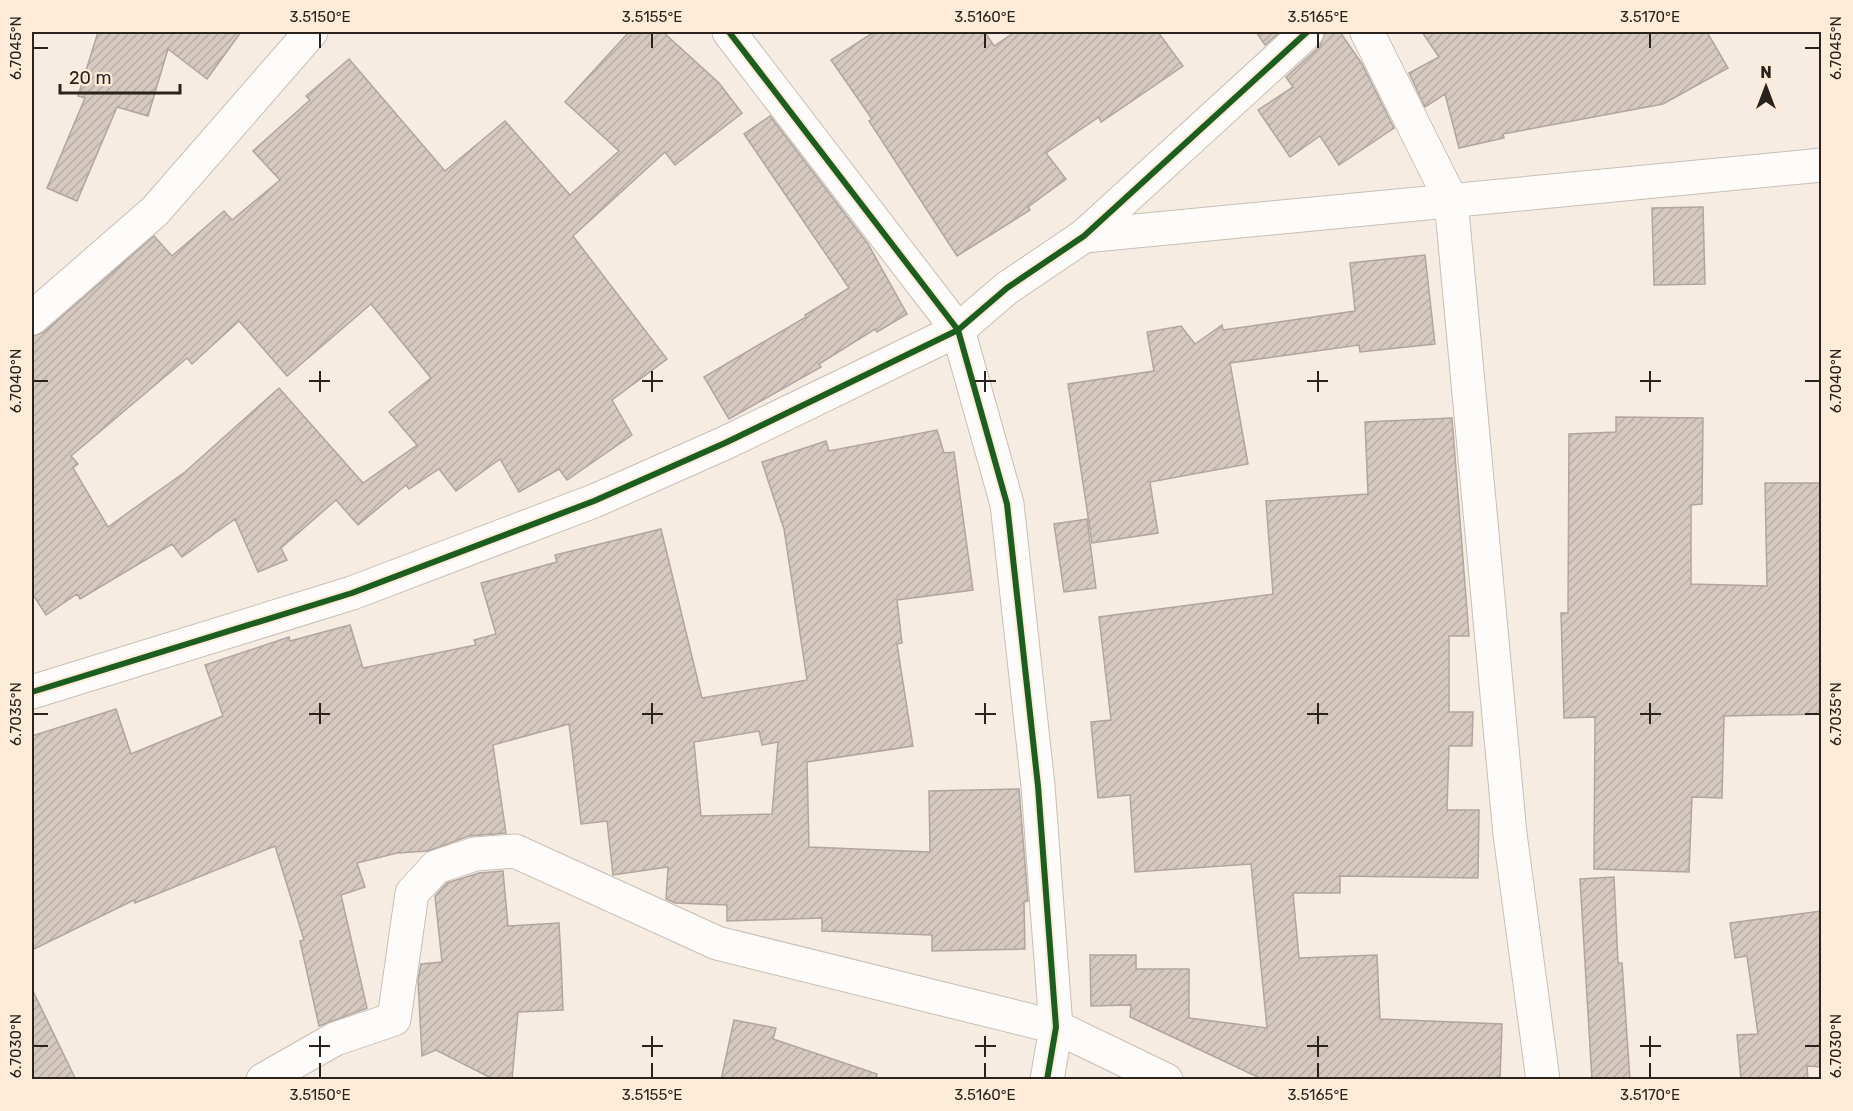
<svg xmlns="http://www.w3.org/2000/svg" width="1853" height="1111" viewBox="0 0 1853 1111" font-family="Rubik,sans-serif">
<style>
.building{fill:url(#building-hatch);stroke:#afa69f;stroke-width:1.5;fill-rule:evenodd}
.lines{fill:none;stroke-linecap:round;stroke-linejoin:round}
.minor-casing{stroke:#c7bfb7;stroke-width:35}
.minor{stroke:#fefcfa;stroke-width:33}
.cycleway-casing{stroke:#feecd9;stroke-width:10}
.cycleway{stroke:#1b5e20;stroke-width:6}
.ticks{fill:none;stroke:#2a231d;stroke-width:2}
.neatline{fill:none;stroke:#2a231d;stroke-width:2}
.ticks-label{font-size:15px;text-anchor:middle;fill:#2a231d}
</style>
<defs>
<pattern id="building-hatch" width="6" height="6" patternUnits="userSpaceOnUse" patternTransform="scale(1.5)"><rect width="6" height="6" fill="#d6c9c0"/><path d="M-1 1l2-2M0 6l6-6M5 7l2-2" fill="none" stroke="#b8aca5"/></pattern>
</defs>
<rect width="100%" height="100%" fill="#f6ece1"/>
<!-- building -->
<g class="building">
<path d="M 98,32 L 241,32 L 207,79 L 168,49 L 148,116 L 117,107 L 77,201 L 47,188 L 85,98 L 78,96 Z"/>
<path d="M 629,32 L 663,32 L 719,83 L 742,113 L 675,165 L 665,152 L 573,236 L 667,359 L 612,400 L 632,435 L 567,480 L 559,469 L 519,492 L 500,459 L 456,491 L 439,469 L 409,489 L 406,485 L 358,525 L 336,500 L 281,548 L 287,560 L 258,572 L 235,519 L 182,557 L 172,544 L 80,599 L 77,594 L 46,615 L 32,593 L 32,336 L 44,332 L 154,236 L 172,256 L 224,211 L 232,220 L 280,180 L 253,151 L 310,100 L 306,96 L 349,59 L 445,171 L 505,121 L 570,195 L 619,151 L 565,102 ZM 371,304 L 431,378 L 389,412 L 417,445 L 363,483 L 279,388 L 185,472 L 108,527 L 73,468 L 78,464 L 71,456 L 187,358 L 192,364 L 239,321 L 287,376 Z"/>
<path d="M 874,32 L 985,32 L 994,46 L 1015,32 L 1158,32 L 1183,66 L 1101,122 L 1099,117 L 1046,153 L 1066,179 L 1028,207 L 1030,210 L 957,256 L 869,121 L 872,119 L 831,60 Z"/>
<path d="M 1256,32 L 1280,32 L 1265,45 Z"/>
<path d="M 1325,32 L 1340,32 L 1362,64 L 1394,128 L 1339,165 L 1320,136 L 1290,157 L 1258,110 L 1293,87 L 1286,77 L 1320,46 Z"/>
<path d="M 1422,32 L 1707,32 L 1728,68 L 1663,104 L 1503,134 L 1504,138 L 1459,148 L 1445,94 L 1425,107 L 1409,73 L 1439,57 Z"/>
<path d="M 770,116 L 868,244 L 907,314 L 877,332 L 875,329 L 819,364 L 821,367 L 729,419 L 704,377 L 806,317 L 805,315 L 849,288 L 744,134 Z"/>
<path d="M 1703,207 L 1705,284 L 1654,285 L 1652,208 Z"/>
<path d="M 1425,255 L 1435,344 L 1360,352 L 1359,345 L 1230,363 L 1248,464 L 1150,482 L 1158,533 L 1092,543 L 1068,384 L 1154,371 L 1147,332 L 1181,326 L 1195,344 L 1222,325 L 1223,330 L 1355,311 L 1350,263 Z"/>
<path d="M 1616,417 L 1703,418 L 1702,504 L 1691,505 L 1691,584 L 1767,586 L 1765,483 L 1821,483 L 1821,714 L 1724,716 L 1722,798 L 1692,797 L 1689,872 L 1594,869 L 1595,717 L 1564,718 L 1561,613 L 1568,613 L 1569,434 L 1616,432 Z"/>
<path d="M 1452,418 L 1469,636 L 1449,636 L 1449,712 L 1473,712 L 1472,746 L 1449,746 L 1447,810 L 1479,810 L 1478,878 L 1340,876 L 1340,893 L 1293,893 L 1299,958 L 1377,955 L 1380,1019 L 1502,1024 L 1500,1080 L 1264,1080 L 1130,1017 L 1131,1005 L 1091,1006 L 1090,955 L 1136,955 L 1136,969 L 1189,969 L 1189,1018 L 1267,1028 L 1251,864 L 1135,872 L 1130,795 L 1098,798 L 1091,722 L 1111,720 L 1099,617 L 1273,594 L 1266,501 L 1368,494 L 1365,422 Z"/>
<path d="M 937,430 L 944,453 L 954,452 L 973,590 L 897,600 L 902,643 L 897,644 L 913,746 L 807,762 L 809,847 L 930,852 L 929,791 L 1019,789 L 1028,901 L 1024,902 L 1025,949 L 932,951 L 932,935 L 822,931 L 822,918 L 727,921 L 727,905 L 675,903 L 666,899 L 668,867 L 613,875 L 607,821 L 581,824 L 569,724 L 493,745 L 506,833 L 469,836 L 428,851 L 397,853 L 357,863 L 365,887 L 341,895 L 367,1008 L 319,1026 L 300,941 L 304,940 L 275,846 L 135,903 L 134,900 L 32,950 L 32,736 L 116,709 L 131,754 L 223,716 L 205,665 L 289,637 L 290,641 L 350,625 L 363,668 L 476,645 L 474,640 L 496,634 L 481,583 L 557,562 L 555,555 L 661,529 L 702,698 L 807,680 L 784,529 L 762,462 L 826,441 L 829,451 ZM 759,731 L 762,745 L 778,742 L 772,814 L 701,816 L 694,742 Z"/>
<path d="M 1087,519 L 1096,588 L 1064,592 L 1054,524 Z"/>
<path d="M 503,871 L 508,926 L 559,923 L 561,958 L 563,1010 L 518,1012 L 512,1080 L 495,1080 L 436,1050 L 422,1056 L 418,980 L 421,964 L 442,962 L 435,896 L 447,883 L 479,873 Z"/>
<path d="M 1614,877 L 1618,963 L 1622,963 L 1630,1080 L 1592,1080 L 1580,879 Z"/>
<path d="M 1821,911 L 1821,1067 L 1807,1066 L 1808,1080 L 1741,1080 L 1737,1035 L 1758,1034 L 1747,956 L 1735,958 L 1730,923 Z"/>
<path d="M 32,989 L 76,1080 L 32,1080 Z"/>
<path d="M 734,1020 L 776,1028 L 773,1039 L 877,1074 L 876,1080 L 721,1080 Z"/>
</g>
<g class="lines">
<defs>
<g id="minor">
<path d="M 729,32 L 958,330 L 1007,504 L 1038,786 L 1056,1027 L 1047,1080"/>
<path d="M 1367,32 L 1451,200 L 1510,834 L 1543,1080"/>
<path d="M 1084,236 L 1822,165"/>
<path d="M 32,318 L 155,211 L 311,32"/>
<path d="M 32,692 L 352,593 L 594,501 L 725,443 L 958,330 L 1007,288 L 1084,236 L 1307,32"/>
<path d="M 263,1080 L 335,1039 L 394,1019 L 412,893 L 436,867 L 475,854 L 515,851 L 717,943 L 1056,1027 L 1166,1080"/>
</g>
</defs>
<!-- minor casing -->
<use href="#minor" class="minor-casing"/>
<!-- minor -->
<use href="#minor" class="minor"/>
<defs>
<g id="cycleway">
<path d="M 729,32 L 958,330 L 1007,504 L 1038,786 L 1056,1027 L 1047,1080"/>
<path d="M 32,692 L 352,593 L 594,501 L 725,443 L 958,330 L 1007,288 L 1084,236 L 1307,32"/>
</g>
</defs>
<!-- cycleway casing -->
<use href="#cycleway" class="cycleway-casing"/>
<!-- cycleway -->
<use href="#cycleway" class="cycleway"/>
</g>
<!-- ticks -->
<path class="ticks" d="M 320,33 L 320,48M 652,33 L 652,48M 985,33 L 985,48M 1318,33 L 1318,48M 1650,33 L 1650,48M 33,48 L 48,48M 1805,48 L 1820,48M 320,371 L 320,392M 652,371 L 652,392M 985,371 L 985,392M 1318,371 L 1318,392M 1650,371 L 1650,392M 33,381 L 48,381M 309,381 L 330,381M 642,381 L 663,381M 975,381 L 996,381M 1307,381 L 1328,381M 1640,381 L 1661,381M 1805,381 L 1820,381M 320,703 L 320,724M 652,703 L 652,724M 985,703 L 985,724M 1318,703 L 1318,724M 1650,703 L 1650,724M 33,714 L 48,714M 309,714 L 330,714M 642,714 L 663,714M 975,714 L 996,714M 1307,714 L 1328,714M 1640,714 L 1661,714M 1805,714 L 1820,714M 320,1036 L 320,1057M 652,1036 L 652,1057M 985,1036 L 985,1057M 1318,1036 L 1318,1057M 1650,1036 L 1650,1057M 33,1046 L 48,1046M 309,1046 L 330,1046M 642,1046 L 663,1046M 975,1046 L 996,1046M 1307,1046 L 1328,1046M 1640,1046 L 1661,1046M 1805,1046 L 1820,1046M 320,1063 L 320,1078M 652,1063 L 652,1078M 985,1063 L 985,1078M 1318,1063 L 1318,1078M 1650,1063 L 1650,1078"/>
<!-- border -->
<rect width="1853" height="1111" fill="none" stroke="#feecd9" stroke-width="66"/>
<!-- north arrow -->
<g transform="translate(1766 87)" stroke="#feecd9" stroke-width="4.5" paint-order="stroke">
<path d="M0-4.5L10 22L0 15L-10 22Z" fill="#2a231d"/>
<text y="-9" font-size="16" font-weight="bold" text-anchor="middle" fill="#2a231d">N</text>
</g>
<!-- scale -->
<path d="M60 84v9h120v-9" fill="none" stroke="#2a231d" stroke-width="3"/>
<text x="69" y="84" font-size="18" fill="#2a231d" stroke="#feecd9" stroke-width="4.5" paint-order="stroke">20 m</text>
<rect x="33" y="33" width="1787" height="1045" class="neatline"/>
<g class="ticks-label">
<text x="320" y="22">3.5150°E</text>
<text x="652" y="22">3.5155°E</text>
<text x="985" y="22">3.5160°E</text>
<text x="1318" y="22">3.5165°E</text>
<text x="1650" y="22">3.5170°E</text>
<text transform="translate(16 48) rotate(-90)" y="5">6.7045°N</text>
<text transform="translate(1836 48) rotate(-90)" y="5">6.7045°N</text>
<text transform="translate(16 381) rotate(-90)" y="5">6.7040°N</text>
<text transform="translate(1836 381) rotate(-90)" y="5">6.7040°N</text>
<text transform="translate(16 714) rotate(-90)" y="5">6.7035°N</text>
<text transform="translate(1836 714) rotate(-90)" y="5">6.7035°N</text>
<text transform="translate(16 1046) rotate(-90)" y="5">6.7030°N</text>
<text transform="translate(1836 1046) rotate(-90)" y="5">6.7030°N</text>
<text x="320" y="1100">3.5150°E</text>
<text x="652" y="1100">3.5155°E</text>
<text x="985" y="1100">3.5160°E</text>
<text x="1318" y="1100">3.5165°E</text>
<text x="1650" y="1100">3.5170°E</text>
</g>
</svg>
